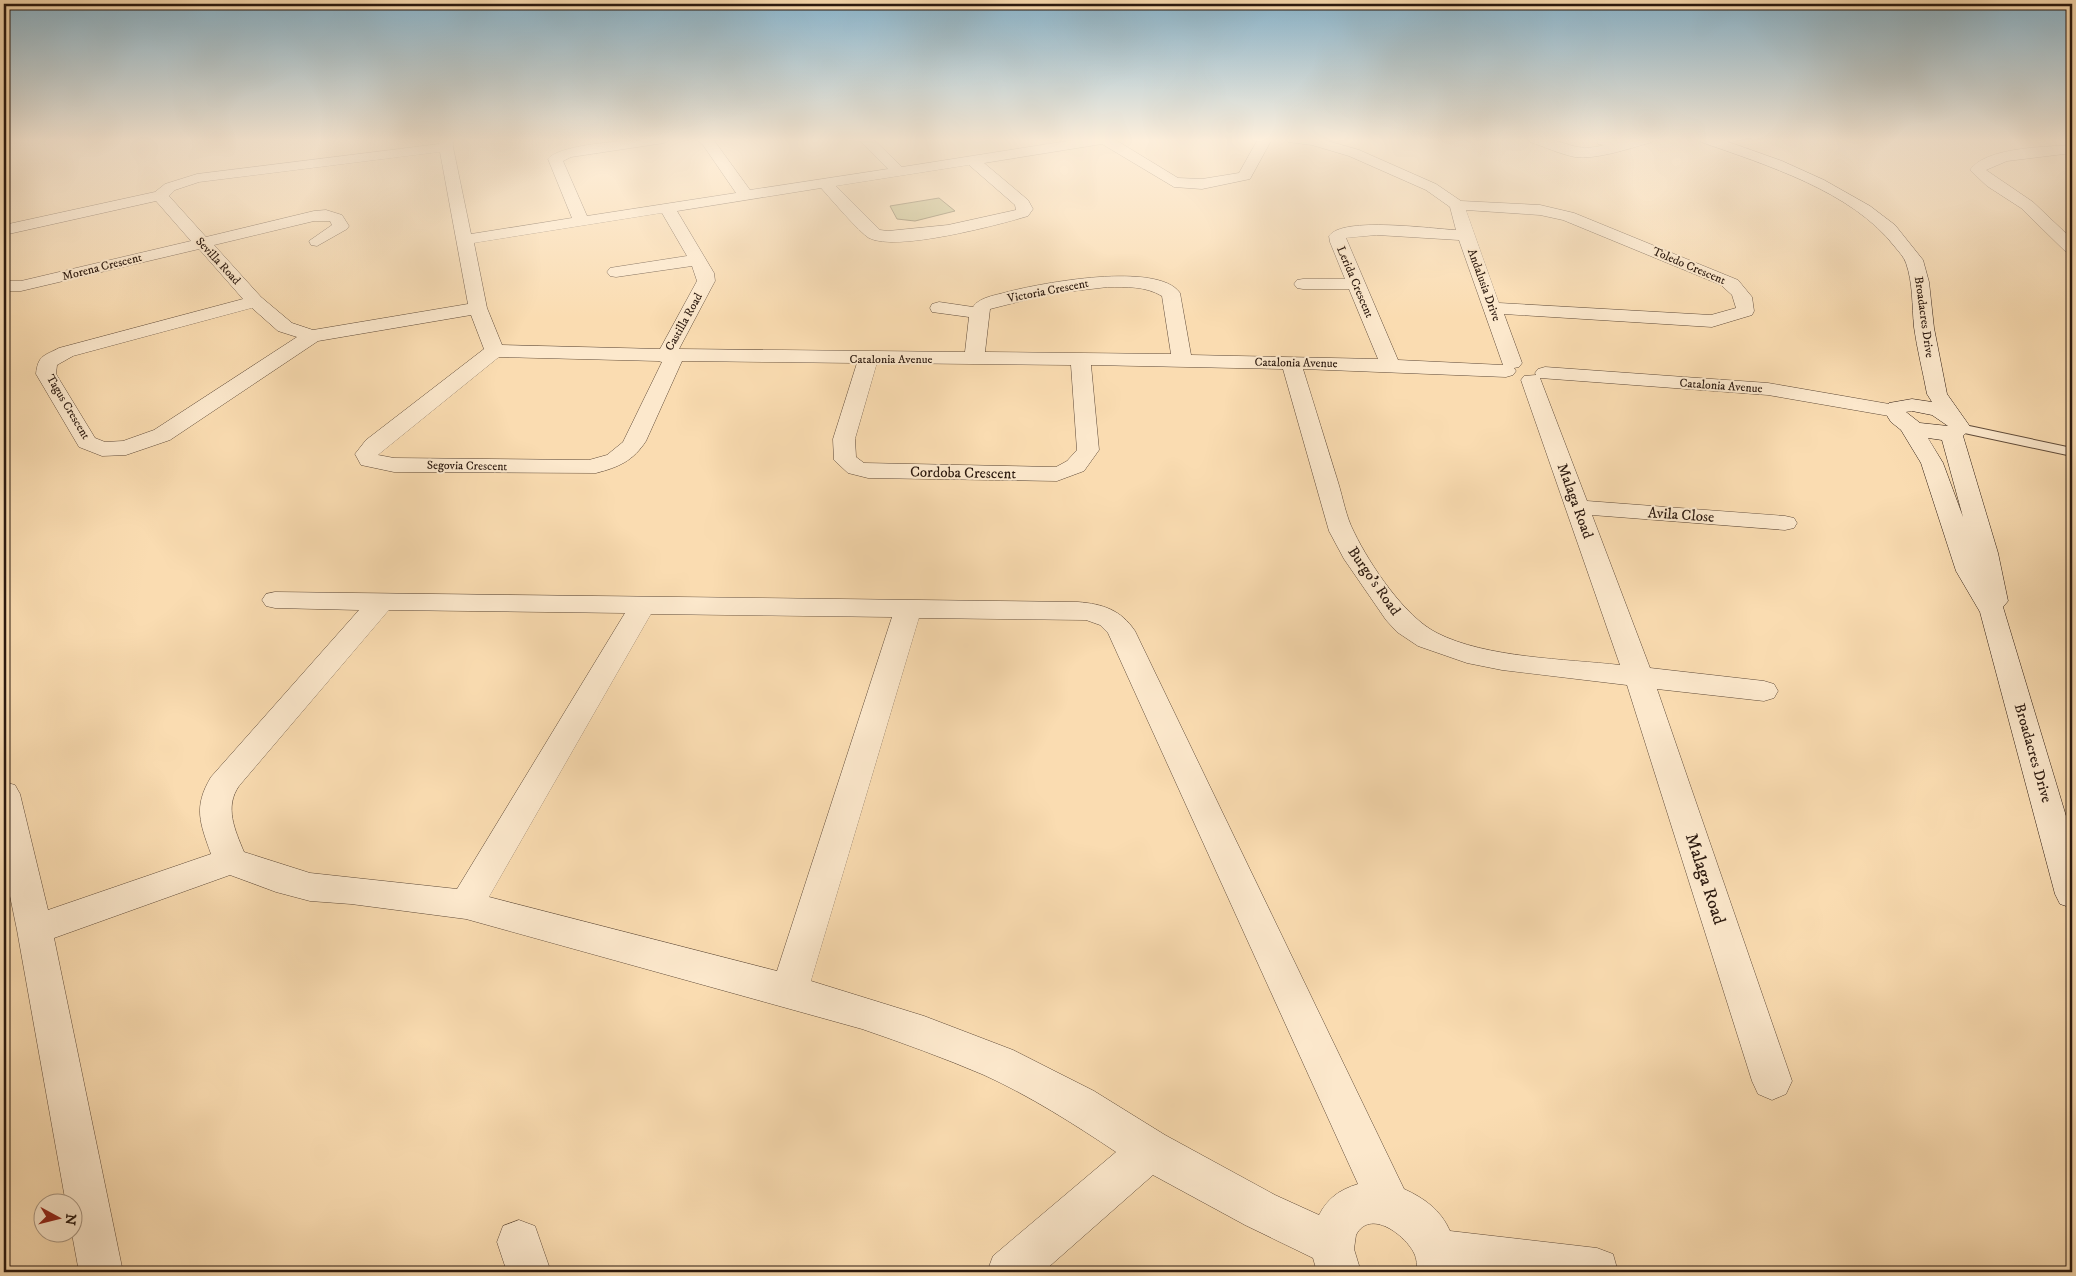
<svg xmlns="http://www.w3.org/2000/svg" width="2076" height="1276" viewBox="0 0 2076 1276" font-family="'IM FELL DW Pica',serif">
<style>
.green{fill:#c1bf89;stroke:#766c4c}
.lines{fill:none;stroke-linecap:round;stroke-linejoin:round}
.lane-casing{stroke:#5f4a38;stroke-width:2}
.street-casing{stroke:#5f4a38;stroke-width:1}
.secondary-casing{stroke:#2b190f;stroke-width:1}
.lane{fill:#fce8cc;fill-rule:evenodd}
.street{fill:#fce8cc;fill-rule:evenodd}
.secondary{fill:#fce8cc;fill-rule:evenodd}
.labels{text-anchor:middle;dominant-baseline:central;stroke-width:4;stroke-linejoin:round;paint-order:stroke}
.far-street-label{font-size:12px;fill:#2b190f;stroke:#fce8cc}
.street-label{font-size:15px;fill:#2b190f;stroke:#fce8cc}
.near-street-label{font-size:18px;fill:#2b190f;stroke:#fce8cc}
</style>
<rect width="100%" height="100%" fill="#fadcb1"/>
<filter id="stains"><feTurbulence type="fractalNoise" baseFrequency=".004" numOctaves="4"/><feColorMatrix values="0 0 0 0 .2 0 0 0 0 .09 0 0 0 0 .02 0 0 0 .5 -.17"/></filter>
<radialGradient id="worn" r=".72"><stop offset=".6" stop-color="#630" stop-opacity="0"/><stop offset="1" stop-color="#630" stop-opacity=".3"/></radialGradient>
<!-- green -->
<path class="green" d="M 939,198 L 955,211 L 915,221 L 897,219 L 890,206 Z"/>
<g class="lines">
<defs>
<path id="lane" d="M 1960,424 L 2072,448 L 2072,456 L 1955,431 L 1954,428 L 1955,425 Z"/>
<g id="street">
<path d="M 440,139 L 454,139 L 453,147 L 471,234 L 572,218 L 548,159 C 561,142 648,139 671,139 L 664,143 L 571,157 L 563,161 L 587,216 L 736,193 L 703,145 L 696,139 L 713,139 L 750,190 L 888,169 L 858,139 L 873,139 L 902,167 L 1080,139 L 1114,139 L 1178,178 L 1202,179 L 1239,173 L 1258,139 L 1272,139 L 1250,179 L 1202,189 L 1174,187 L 1102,144 L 984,163 L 1028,200 L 1033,209 L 1028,216 C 998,225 896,252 869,238 C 859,232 831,199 821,188 L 677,211 L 714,273 L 715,281 L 679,349 L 965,352 L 969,317 L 932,312 L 930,308 L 932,304 L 939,302 L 973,307 C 979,297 997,295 1007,292 C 1041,283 1158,261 1180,293 L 1191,355 L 1378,359 L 1349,289 L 1303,289 L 1297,288 L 1294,284 L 1297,280 L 1303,279 L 1345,279 L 1330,242 L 1329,236 C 1342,216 1433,229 1456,230 L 1450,207 L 1426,190 L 1349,156 L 1312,145 L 1288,142 L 1286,139 L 1321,139 L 1359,150 L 1436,184 L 1461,201 L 1540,205 L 1574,213 L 1738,280 L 1752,297 L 1754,311 L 1752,315 L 1712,327 L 1504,314 L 1522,363 L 1519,367 L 1514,368 L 1516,371 L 1513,375 L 1506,377 L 1303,369 C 1315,407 1326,444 1338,482 C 1343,498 1346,517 1354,532 C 1370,565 1405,617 1437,633 C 1486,658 1566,659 1620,665 L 1521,380 L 1524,376 L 1536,375 L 1535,373 L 1538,369 L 1545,367 L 1768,383 L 1895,405 L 1903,406 L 1906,411 L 1903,416 L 1895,417 L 1768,395 L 1540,378 L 1587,501 L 1785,516 L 1794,518 L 1797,523 L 1794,528 L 1785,530 L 1592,515 L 1650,668 L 1764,681 L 1774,684 L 1778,691 L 1774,698 L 1764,701 L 1657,689 L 1792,1081 L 1786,1094 L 1772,1100 L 1758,1094 L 1752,1081 L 1627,685 L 1502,670 L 1467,663 L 1418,646 L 1397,632 L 1386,620 L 1344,559 L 1329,531 L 1283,369 L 1091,365 L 1099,450 L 1084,471 L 1057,481 L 868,478 L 848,473 L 834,460 L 833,439 L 857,363 L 682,361 L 646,441 C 633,461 619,467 596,473 L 394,472 L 361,465 L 355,454 L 366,440 L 484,349 L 471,315 L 318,341 L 170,440 L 126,455 L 102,456 L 79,447 L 36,374 C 38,355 44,356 59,348 L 243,299 L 199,249 L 21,291 L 4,291 L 4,281 L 21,281 L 191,241 L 156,201 L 4,235 L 4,225 L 155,192 L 165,184 L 197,174 L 439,144 ZM 440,152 L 468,304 L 313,330 L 292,323 L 261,297 L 214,245 L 314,221 L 330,221 L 332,225 L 309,241 L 311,245 L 317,246 L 347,229 L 349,226 L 342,215 L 326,210 L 314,211 L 206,237 L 169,196 L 175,190 L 199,182 ZM 969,165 L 1015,205 L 1016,210 L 948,225 L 888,231 L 880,230 L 836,186 ZM 1466,210 L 1540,215 L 1563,220 L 1721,285 L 1732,295 L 1736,308 L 1711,315 L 1499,303 ZM 662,213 L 687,256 L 616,267 L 610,268 L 607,272 L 610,276 L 616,277 L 692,266 L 697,281 L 660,349 L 502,345 L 487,308 L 474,243 ZM 1377,235 L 1459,240 L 1503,365 L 1398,360 L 1346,238 ZM 1108,287 C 1127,287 1145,286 1162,296 L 1171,354 L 985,352 L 990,309 L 1049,294 ZM 252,308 L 278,331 L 297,337 L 154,430 L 123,441 L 105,442 L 95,438 L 56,374 L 57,365 L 73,356 ZM 499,357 L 658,361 L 662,362 L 623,442 L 607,455 L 589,460 L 394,458 L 378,455 ZM 877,363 L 1071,365 L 1077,450 L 1067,461 L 1056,467 L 864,463 L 856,457 L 855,439 Z"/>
<path d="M 1528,139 C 1535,139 1542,138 1549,139 C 1571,144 1579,152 1604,145 L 1598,144 L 1597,139 L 1654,139 L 1652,142 C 1631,148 1596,160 1575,157 C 1560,154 1545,147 1530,142 Z"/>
<path d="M 2072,145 L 2072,153 L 2007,161 L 1986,170 L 2033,202 L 2072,239 L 2072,253 L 2066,252 L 2021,208 L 1987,186 L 1970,170 C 1986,147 2045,147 2072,145 Z"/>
<path d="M 275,592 L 1078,602 C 1103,604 1121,610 1135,631 L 1404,1189 C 1424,1198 1441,1210 1450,1231 L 1597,1248 L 1613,1254 L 1618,1272 L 1417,1272 C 1417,1266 1417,1259 1414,1253 C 1405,1235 1370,1208 1356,1235 L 1354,1249 L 1361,1272 L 1317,1272 L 1313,1258 L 1245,1225 L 1153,1175 L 1043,1272 L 987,1272 L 993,1256 L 1116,1152 C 1074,1124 1030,1096 984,1075 C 944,1058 903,1043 862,1029 L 466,919 L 351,904 L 310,901 L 276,892 L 230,875 L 54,938 L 123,1272 L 79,1272 L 72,1234 L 72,1204 L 66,1204 L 17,930 L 4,867 L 4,782 L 15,785 L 20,794 L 48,910 L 211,854 C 200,823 193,807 211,777 L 359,610 L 275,608 L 266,606 L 262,600 L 266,594 ZM 389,610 L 625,613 L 457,889 L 310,873 L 244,852 C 235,830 224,807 239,786 ZM 651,614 L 892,617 L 777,971 L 489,897 ZM 919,618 L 1086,620 L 1100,625 L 1108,633 L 1358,1184 C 1339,1190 1328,1198 1319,1215 L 1275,1195 L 1165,1135 L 1094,1091 L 1013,1050 L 924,1016 L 811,981 Z"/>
<path d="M 519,1220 L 535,1226 L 551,1272 L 507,1272 L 497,1242 L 503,1226 Z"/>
</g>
<path id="secondary" d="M 1699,139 L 1720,139 L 1782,161 L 1824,180 L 1870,206 L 1895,225 L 1923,260 L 1929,282 L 1934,328 L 1947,394 L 1971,428 L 1963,436 L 1998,553 L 2008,601 L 2003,607 L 2072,836 L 2072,908 L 2060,904 L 2055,894 L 1980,612 L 1956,571 L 1921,463 L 1901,430 L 1891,422 L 1884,411 L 1889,403 L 1912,399 L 1932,402 L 1927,394 C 1923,372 1917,349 1914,327 C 1912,305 1913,283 1906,263 C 1904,257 1899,252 1895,247 C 1852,191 1766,165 1701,142 ZM 1912,411 L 1932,415 L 1948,426 L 1920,423 L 1906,412 ZM 1928,438 L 1942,440 L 1963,517 L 1943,463 Z"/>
</defs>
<!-- lane casing -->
<use href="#lane" class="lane-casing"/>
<!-- street casing -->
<use href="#street" class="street-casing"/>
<!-- secondary casing -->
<use href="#secondary" class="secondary-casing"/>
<!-- lane -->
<use href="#lane" class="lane"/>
<!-- street -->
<use href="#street" class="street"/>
<!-- secondary -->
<use href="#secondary" class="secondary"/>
</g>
<!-- sky -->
<linearGradient id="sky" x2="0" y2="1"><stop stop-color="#8ab7d0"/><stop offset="0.44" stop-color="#fdefdc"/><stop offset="1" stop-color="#fdefdc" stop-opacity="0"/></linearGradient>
<rect width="2076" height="318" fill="url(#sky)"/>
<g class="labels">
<!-- far-street labels -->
<g class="far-street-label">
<text transform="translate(218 261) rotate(47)">Sevilla Road</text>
<text transform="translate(1689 266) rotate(23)">Toledo Crescent</text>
<text transform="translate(102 267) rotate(-14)">Morena Crescent</text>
<text transform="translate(1355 282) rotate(67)">Lerida Crescent</text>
<text transform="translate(1484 285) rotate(70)">Andalusia Drive</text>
<text transform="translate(1048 291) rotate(-11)">Victoria Crescent</text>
<text transform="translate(1924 317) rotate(82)">Broadacres Drive</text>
<text transform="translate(684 322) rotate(-61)">Castilla Road</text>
<text x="891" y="359">Catalonia Avenue</text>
<text transform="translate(1296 363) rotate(1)">Catalonia Avenue</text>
<text transform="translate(1721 386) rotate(4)">Catalonia Avenue</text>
<text transform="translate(68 407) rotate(59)">Tagus Crescent</text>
<text transform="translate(467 466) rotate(1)">Segovia Crescent</text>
</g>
<!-- street labels -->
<g class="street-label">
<text transform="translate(963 473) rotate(1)">Cordoba Crescent</text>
<text transform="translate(1575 501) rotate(70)">Malaga Road</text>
<text transform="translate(1681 515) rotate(4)">Avila Close</text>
<text transform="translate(1374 581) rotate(55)">Burgo's Road</text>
<text transform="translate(2033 753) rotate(74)">Broadacres Drive</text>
</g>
<!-- near-street labels -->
<g class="near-street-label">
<text transform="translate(1705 879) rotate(72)">Malaga Road</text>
</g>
</g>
<!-- margin -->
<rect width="2076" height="1276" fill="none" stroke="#fadcb1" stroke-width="20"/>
<rect x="5" y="5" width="2066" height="1266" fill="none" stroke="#2b190f" stroke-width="2.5"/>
<rect x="10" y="10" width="2056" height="1256" fill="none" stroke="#2b190f"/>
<!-- north arrow -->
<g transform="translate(58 1218) rotate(97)"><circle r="24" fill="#fce8cc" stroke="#a89580"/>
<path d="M0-4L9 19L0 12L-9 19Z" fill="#8f2418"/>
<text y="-8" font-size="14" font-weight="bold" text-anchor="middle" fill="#2b190f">N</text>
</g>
<rect width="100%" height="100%" filter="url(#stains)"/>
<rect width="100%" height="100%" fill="url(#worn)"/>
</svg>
